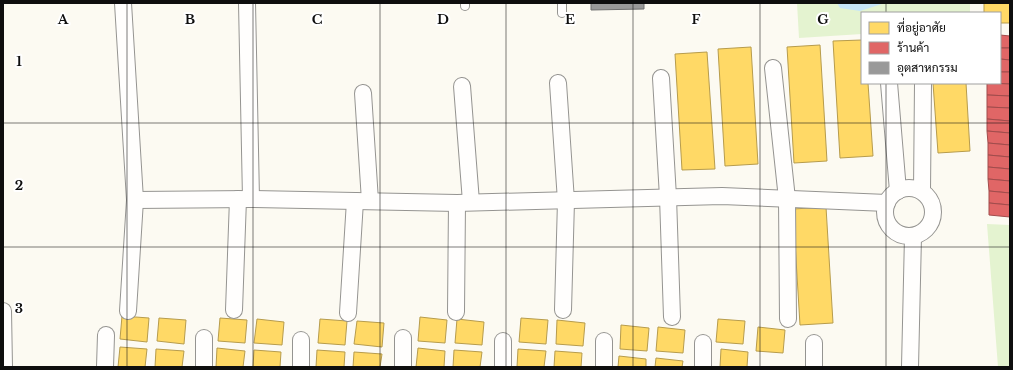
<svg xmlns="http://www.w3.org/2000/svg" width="1013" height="370" viewBox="0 0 1013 370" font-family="'Libre Baskerville',Sarabun,serif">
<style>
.green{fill:#e4f3d0}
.water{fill:#c6e5f8}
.homes{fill:#ffd966;stroke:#b79c4c}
.shops{fill:#e06666;stroke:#a14c4c}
.industry{fill:#999;stroke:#6f6f6f}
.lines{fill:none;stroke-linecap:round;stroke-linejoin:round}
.service-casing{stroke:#959491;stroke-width:10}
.minor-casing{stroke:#959491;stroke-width:18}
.service{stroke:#fffefd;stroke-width:8}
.minor{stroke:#fffefd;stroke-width:16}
.grid{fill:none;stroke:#0e0e0e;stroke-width:1;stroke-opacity:0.55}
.grid-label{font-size:13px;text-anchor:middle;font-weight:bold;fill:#0e0e0e;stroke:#fff;stroke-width:4;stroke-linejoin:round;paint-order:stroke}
</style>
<rect width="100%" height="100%" fill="#fcfaf2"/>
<!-- green -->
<g class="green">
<path d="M 797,3 L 970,3 L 970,13 L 862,13 L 862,34 L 799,38 Z"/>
<path d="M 987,224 L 1010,225 L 1010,367 L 998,367 Z"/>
</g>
<!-- water -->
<path class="water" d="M 837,3 L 885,3 L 860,11 L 840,8 Z"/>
<!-- homes -->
<g class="homes">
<path d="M 984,3 L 1010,3 L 1010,23 L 1000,23 L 1000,13 L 984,13 Z"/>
<path d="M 862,40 L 862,83 L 868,83 L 873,156 L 840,158 L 833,41 Z"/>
<path d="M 820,45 L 827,161 L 794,163 L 787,47 Z"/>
<path d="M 751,47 L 758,164 L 725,166 L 718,49 Z"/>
<path d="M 707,52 L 715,169 L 682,170 L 675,54 Z"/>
<path d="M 933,83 L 966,83 L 970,151 L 938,153 Z"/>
<path d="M 826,207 L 833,323 L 800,325 L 793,209 Z"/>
<path d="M 122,316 L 149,318 L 147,342 L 120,339 Z"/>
<path d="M 420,317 L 447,320 L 445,343 L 418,341 Z"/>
<path d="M 159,318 L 186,320 L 184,344 L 157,341 Z"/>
<path d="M 220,318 L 247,320 L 245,343 L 218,341 Z"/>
<path d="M 521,318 L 548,320 L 546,344 L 519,342 Z"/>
<path d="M 257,319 L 284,322 L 282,345 L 254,343 Z"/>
<path d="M 320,319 L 347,321 L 345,345 L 318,343 Z"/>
<path d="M 457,319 L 484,322 L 482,345 L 455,343 Z"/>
<path d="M 718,319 L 745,321 L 743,344 L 716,342 Z"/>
<path d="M 557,320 L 585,323 L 583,346 L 556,344 Z"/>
<path d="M 357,321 L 384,323 L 382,347 L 354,344 Z"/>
<path d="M 621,325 L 649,328 L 647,351 L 620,349 Z"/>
<path d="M 658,327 L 685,330 L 683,353 L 656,351 Z"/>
<path d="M 758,327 L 785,330 L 783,353 L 756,351 Z"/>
<path d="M 120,347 L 147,349 L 145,367 L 118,367 Z"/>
<path d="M 217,348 L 245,351 L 243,367 L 216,367 Z"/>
<path d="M 418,348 L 445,351 L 444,367 L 416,367 Z"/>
<path d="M 156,349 L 184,351 L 182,367 L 155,367 Z"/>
<path d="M 518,349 L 546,351 L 544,367 L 517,367 Z"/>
<path d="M 721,349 L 748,352 L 747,367 L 720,367 Z"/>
<path d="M 254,350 L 281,352 L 280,367 L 253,367 Z"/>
<path d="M 317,350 L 345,352 L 344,367 L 316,367 Z"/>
<path d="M 454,350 L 482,352 L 480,367 L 453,367 Z"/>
<path d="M 555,351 L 582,353 L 581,367 L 554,367 Z"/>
<path d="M 354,352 L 382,354 L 380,367 L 353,367 Z"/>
<path d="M 619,356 L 646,359 L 646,367 L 618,367 Z"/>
<path d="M 656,358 L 683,361 L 682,367 L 655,367 Z"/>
</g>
<!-- shops -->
<g class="shops">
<path d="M 1000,35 L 1010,36 L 1010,48 L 1000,48 Z"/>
<path d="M 1000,48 L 1010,48 L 1010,60 L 1000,59 Z"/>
<path d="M 1000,59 L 1010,60 L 1010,72 L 1000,72 Z"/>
<path d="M 1000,72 L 1010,72 L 1010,84 L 990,83 L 1000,83 Z"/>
<path d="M 987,83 L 1010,84 L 1010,96 L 987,95 Z"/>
<path d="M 987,95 L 1010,96 L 1010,108 L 987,107 Z"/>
<path d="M 987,107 L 1010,108 L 1010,121 L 987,119 Z"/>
<path d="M 987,119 L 1010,121 L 1010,133 L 987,131 Z"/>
<path d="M 987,131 L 1010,133 L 1010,145 L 988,143 Z"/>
<path d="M 988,143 L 1010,145 L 1010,157 L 988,155 Z"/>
<path d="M 988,155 L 1010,157 L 1010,169 L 988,167 Z"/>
<path d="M 988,167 L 1010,169 L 1010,181 L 988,179 Z"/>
<path d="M 988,179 L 1010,181 L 1010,193 L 989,191 Z"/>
<path d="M 989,191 L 1010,193 L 1010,205 L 989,203 Z"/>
<path d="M 989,203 L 1010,205 L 1010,217 L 989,215 Z"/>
</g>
<!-- industry -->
<path class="industry" d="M 591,3 L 644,3 L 644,9 L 591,10 Z"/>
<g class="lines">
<defs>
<g id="service">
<path d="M 562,3 L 562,13"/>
<path d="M 465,6 L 465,3"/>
</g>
<g id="minor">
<path d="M 123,3 L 135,200 L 128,311"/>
<path d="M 247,3 L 251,199"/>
<path d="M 773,68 L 787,199 L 788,319"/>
<path d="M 661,78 L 668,197 L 672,317"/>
<path d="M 558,83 L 566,201 L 563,310"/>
<path d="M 889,83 L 898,191"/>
<path d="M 462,86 L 471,202"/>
<path d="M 363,93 L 370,201"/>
<circle cx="909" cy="212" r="24"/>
<path d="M 922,191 L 923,83"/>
<path d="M 135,200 L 251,199 L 457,203 L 722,196 L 887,203"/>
<path d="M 234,310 L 238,199"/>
<path d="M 3,311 L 4,367"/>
<path d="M 456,312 L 457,203"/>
<path d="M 348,313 L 355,201"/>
<path d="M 105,367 L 106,335"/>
<path d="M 204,367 L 204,338"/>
<path d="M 301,367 L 301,340"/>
<path d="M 403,367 L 403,338"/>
<path d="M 503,367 L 503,341"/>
<path d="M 604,367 L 604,341"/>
<path d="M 703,367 L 703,343"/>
<path d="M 814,367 L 814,343"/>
<path d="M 910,367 L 913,236"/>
</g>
</defs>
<!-- service casing -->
<use href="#service" class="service-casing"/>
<!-- minor casing -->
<use href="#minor" class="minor-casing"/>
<!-- service -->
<use href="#service" class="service"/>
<!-- minor -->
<use href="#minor" class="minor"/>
</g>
<!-- grid -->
<path class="grid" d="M 127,3 L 127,367M 253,3 L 253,367M 380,3 L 380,367M 506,3 L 506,367M 633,3 L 633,367M 760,3 L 760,367M 886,3 L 886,13M 886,83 L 886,367M 3,123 L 1010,123M 3,247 L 1010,247"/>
<g class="grid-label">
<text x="63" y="24">A</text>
<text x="190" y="24">B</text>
<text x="317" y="24">C</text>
<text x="443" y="24">D</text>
<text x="570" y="24">E</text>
<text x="696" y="24">F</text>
<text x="823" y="24">G</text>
<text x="19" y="66">1</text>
<text x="19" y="190">2</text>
<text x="19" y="313">3</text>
</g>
<!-- border -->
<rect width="1013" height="370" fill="none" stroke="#0e0e0e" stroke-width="8"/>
<!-- legend -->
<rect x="861" y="12" width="140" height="72" fill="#ffffff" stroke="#9f9f9f"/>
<rect x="869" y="22" width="20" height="12" fill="#ffd966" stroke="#9f9f9f"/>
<text x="897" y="32" font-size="12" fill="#0e0e0e">ที่อยู่อาศัย</text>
<rect x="869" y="42" width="20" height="12" fill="#e06666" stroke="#9f9f9f"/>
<text x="897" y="52" font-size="12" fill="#0e0e0e">ร้านค้า</text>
<rect x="869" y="62" width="20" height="12" fill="#999999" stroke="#9f9f9f"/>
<text x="897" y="72" font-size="12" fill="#0e0e0e">อุตสาหกรรม</text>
</svg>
